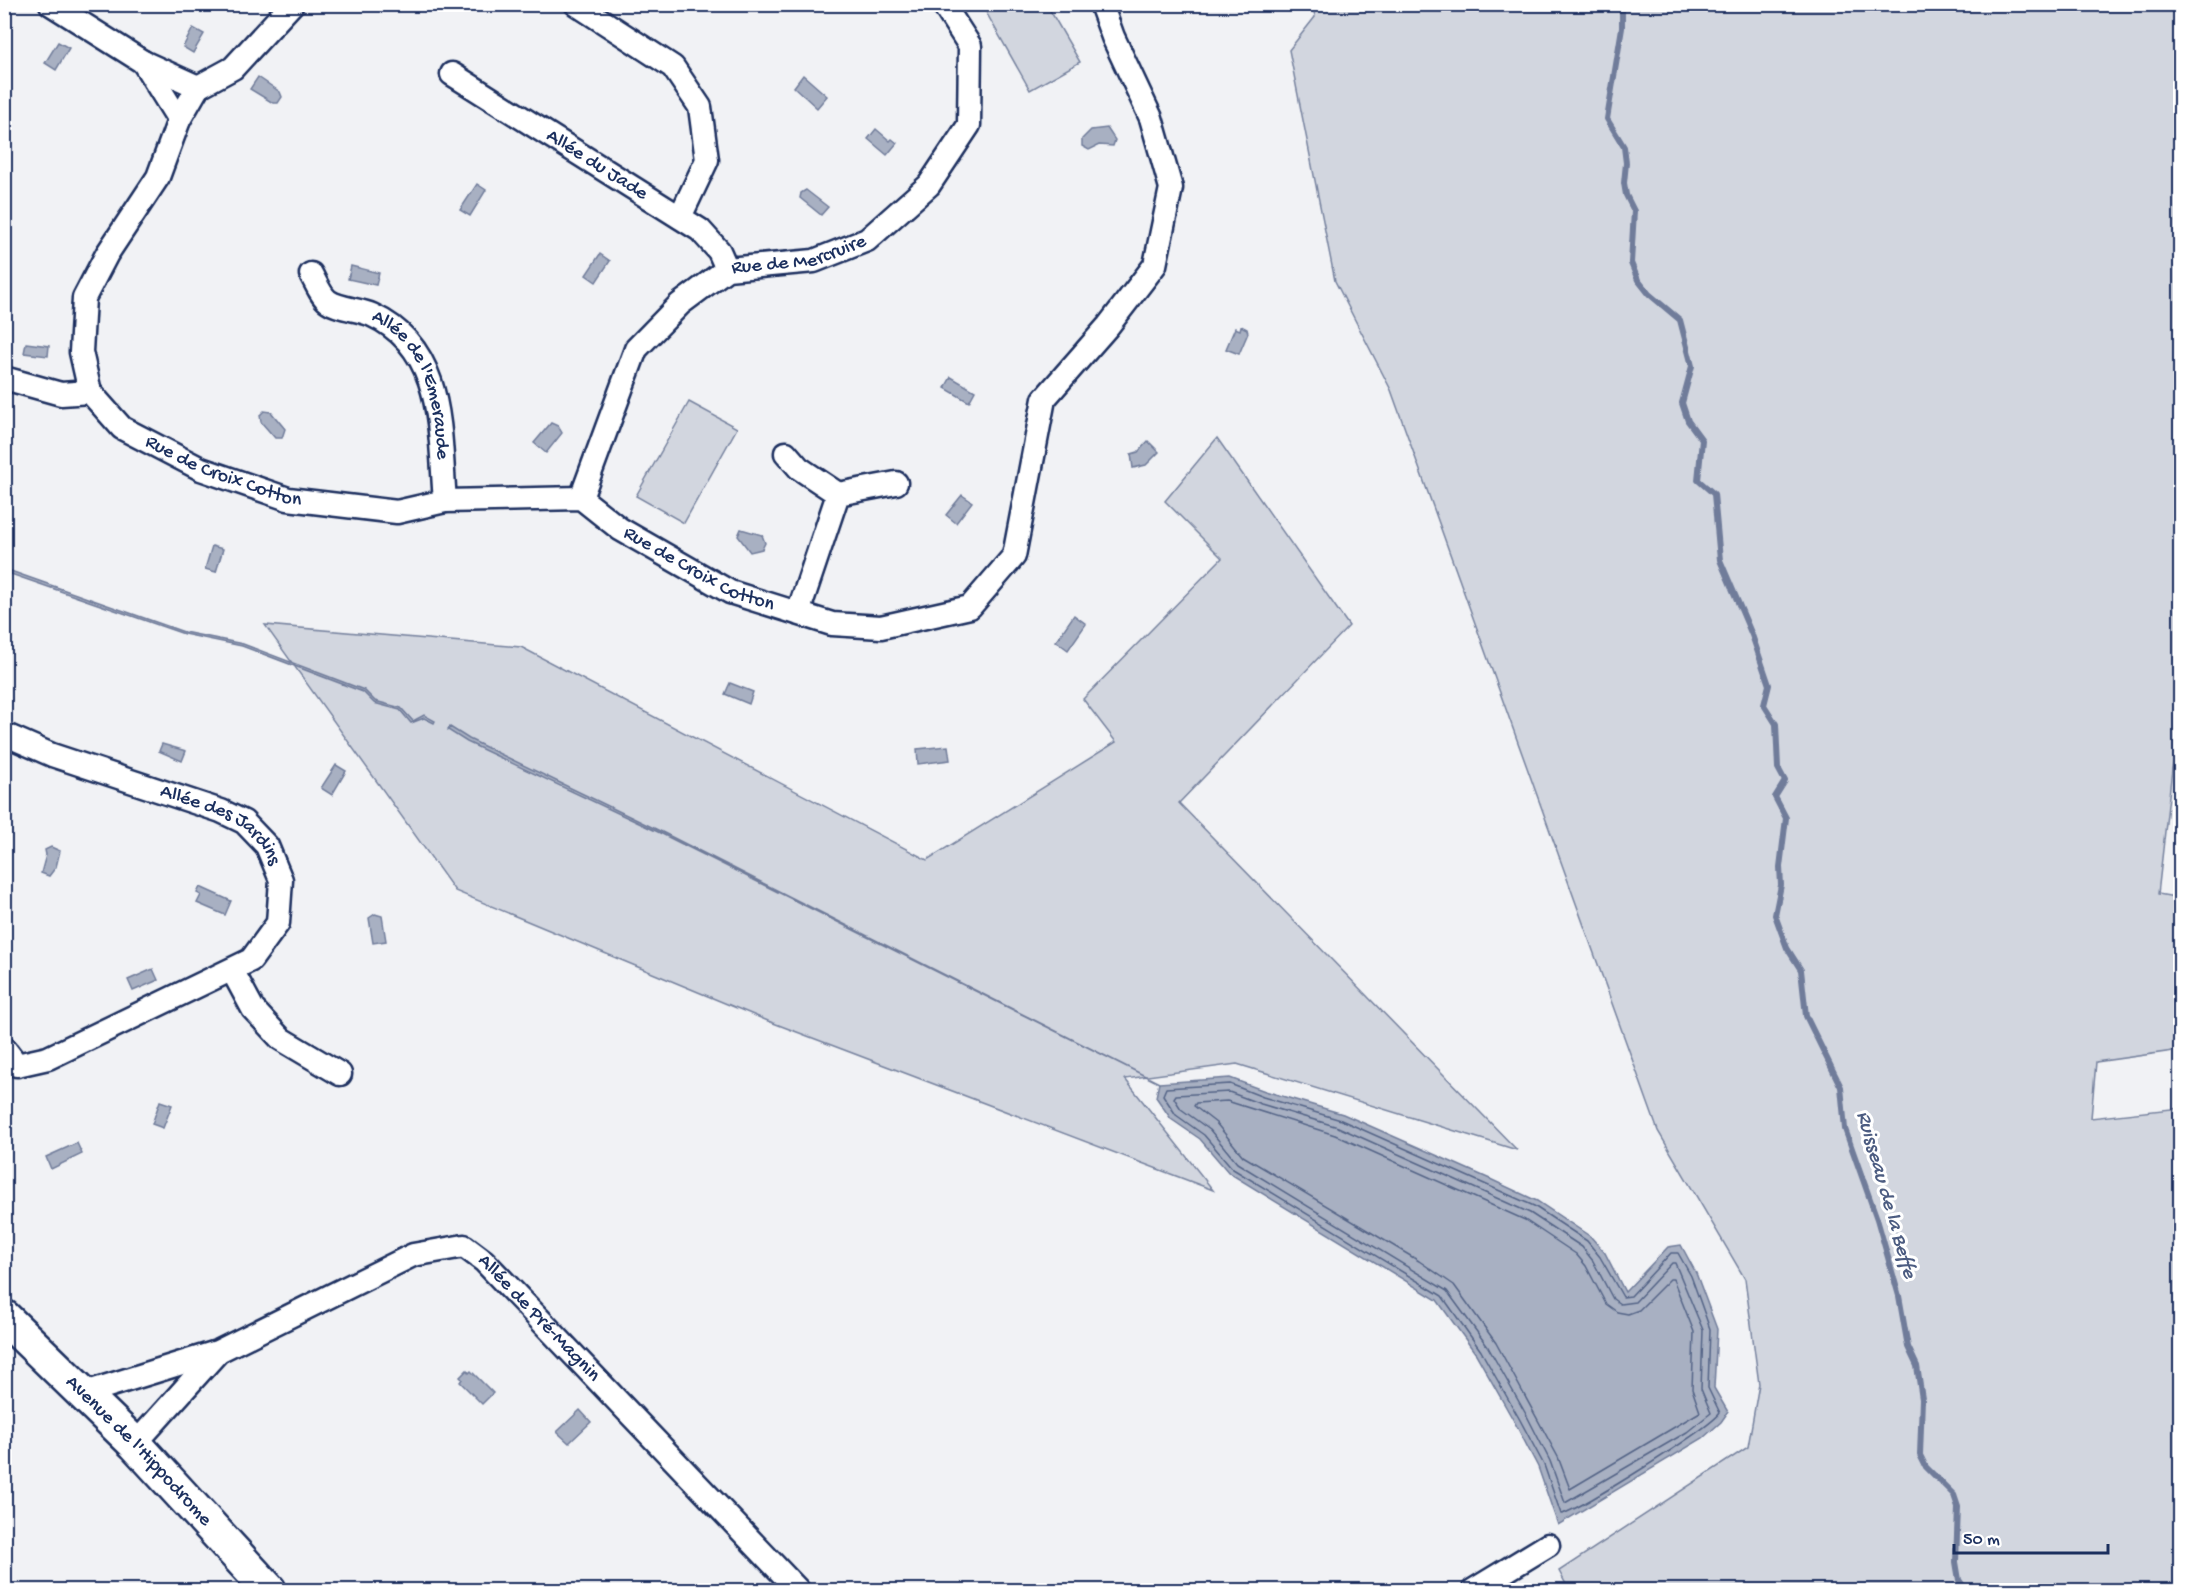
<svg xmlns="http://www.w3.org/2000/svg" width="2185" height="1595" viewBox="0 0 2185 1595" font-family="'Gochi Hand',sans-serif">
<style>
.green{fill:#d2d6df;stroke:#76829e;stroke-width:1.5}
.water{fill:#a8b0c2;stroke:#707c9a;stroke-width:1.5}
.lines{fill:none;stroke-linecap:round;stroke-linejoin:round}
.shore{stroke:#536386;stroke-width:1.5}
.stream{stroke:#707c9a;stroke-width:6}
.street-casing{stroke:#1b2f5e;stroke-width:27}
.primary-casing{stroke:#1b2f5e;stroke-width:38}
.street{stroke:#fff;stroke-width:22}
.primary{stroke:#fff;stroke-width:33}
.labels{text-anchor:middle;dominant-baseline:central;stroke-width:6;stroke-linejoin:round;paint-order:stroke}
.street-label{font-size:20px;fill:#1b2f5e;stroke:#fff}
.water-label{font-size:21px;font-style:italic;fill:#4c5c81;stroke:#fff}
</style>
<rect width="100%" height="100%" fill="#f1f2f5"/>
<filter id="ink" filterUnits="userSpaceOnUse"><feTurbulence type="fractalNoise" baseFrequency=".0167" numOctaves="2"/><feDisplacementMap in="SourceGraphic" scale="12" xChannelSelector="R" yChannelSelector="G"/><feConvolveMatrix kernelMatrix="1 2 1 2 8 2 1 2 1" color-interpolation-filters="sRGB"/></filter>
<g filter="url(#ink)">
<!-- green -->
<g class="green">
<path d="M 982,5 L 1047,5 L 1080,62 L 1030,90 Z"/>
<path d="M 1313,5 L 2180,5 L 2180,729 L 2172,769 L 2158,894 L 2180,898 L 2180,1050 L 2096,1062 L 2091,1118 L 2180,1108 L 2180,1590 L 1569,1590 L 1559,1571 L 1748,1447 L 1759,1384 L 1745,1279 L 1658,1131 L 1391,390 L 1335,281 L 1289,50 L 1315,17 Z"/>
<path d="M 689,402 L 737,428 L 684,523 L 636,496 Z"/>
<path d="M 1217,438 L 1349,626 L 1179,803 L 1517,1150 L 1237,1064 L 1125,1079 L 1213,1190 L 768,1021 L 455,891 L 265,625 L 521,647 L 927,860 L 1116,742 L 1083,699 L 1222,558 L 1165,501 Z"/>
</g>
<!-- water -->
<g class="water">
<path d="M 193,28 L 204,34 L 193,53 L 183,47 Z"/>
<path d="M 58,42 L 69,48 L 56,70 L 45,63 Z"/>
<path d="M 803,75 L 827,96 L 817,108 L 794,87 Z"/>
<path d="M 258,77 L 280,92 L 282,97 L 278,103 L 273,103 L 250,89 Z"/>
<path d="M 1107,128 L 1115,140 L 1113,146 L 1099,145 L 1089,150 L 1082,146 L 1082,139 L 1091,130 Z"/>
<path d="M 876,129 L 890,141 L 892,139 L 897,143 L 887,155 L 868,139 Z"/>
<path d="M 477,184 L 486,190 L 470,216 L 460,210 Z"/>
<path d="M 806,190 L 828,207 L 821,215 L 800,198 L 801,193 Z"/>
<path d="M 600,254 L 610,261 L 596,282 L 586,275 Z"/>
<path d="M 351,266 L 379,273 L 376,285 L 348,279 Z"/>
<path d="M 1241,326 L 1247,329 L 1248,333 L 1239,354 L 1226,349 L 1235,328 L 1240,330 Z"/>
<path d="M 26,343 L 49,346 L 48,356 L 24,353 Z"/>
<path d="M 951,377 L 975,391 L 969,402 L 945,388 Z"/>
<path d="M 264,411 L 271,412 L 285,429 L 282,438 L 275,438 L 261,422 L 260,415 Z"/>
<path d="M 551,423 L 558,426 L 562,433 L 546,453 L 534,443 Z"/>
<path d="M 1148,441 L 1159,452 L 1146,465 L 1133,468 L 1131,454 L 1138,452 Z"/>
<path d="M 962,495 L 972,502 L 956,523 L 946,515 Z"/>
<path d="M 741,529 L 762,535 L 765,543 L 762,549 L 750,552 L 738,536 Z"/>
<path d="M 212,546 L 223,549 L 216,572 L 205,569 Z"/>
<path d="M 5,569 L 184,632 L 243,644 L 364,690 L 375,701 L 401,708 L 413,721 L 424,715 L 435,721 L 434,723 L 424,718 L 411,723 L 400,710 L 374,703 L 363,692 L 242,646 L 184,634 L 5,572 Z"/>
<path d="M 1074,615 L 1086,624 L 1068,650 L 1056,641 Z"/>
<path d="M 730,683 L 753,692 L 749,704 L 725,694 Z"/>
<path d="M 450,727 L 469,739 L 660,831 L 1159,1083 L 1230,1078 L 1265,1091 L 1343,1114 L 1490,1179 L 1537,1201 L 1591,1237 L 1605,1253 L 1625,1292 L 1668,1247 L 1681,1245 L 1696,1273 L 1717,1329 L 1714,1388 L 1728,1412 L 1721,1422 L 1703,1438 L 1558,1525 L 1538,1467 L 1515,1423 L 1476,1354 L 1437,1300 L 1229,1173 L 1200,1139 L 1171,1119 L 1156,1097 L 1159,1083 L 658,832 L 467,742 L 448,730 Z"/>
<path d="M 162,744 L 186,751 L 182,761 L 159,751 Z"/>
<path d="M 948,746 L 950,760 L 918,764 L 917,749 Z"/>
<path d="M 336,765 L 346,771 L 332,795 L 321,788 Z"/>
<path d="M 51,847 L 60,851 L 56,867 L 49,876 L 41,873 L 46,855 L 45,850 Z"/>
<path d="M 200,887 L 231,901 L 225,915 L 197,903 L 201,895 L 197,893 Z"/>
<path d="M 375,914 L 382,916 L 386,941 L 373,943 L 369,918 Z"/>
<path d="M 153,969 L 158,980 L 133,991 L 128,980 Z"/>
<path d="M 160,1101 L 172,1105 L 163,1128 L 152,1124 Z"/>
<path d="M 77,1143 L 82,1154 L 51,1169 L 46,1157 Z"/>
<path d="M 467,1370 L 469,1373 L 471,1371 L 493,1393 L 482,1404 L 460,1382 L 462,1379 L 460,1377 Z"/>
<path d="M 580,1410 L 591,1422 L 569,1443 L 557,1432 Z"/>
</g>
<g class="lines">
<!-- shore -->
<g class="shore">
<path d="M 1230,1084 L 1263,1097 L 1341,1120 L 1534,1206 L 1587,1241 L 1600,1257 L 1623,1297 L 1631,1296 L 1671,1253 L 1678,1253 L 1691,1276 L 1710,1329 L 1708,1388 L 1720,1413 C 1710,1428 1578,1511 1561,1514 L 1544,1465 L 1520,1420 L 1481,1351 L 1442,1296 L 1233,1169 L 1204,1135 L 1176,1115 L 1163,1095 L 1166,1088 Z"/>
<path d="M 1229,1092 L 1261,1104 L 1338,1127 L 1530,1213 L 1582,1247 L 1593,1261 L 1613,1299 L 1620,1304 L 1635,1302 L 1672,1263 L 1675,1263 L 1703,1330 L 1701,1389 L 1711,1413 L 1687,1432 L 1565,1503 L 1550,1461 L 1527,1416 L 1488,1347 L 1447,1291 L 1237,1163 L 1210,1130 L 1181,1109 L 1174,1098 L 1176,1095 Z"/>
<path d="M 1227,1101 L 1335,1135 L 1525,1220 L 1576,1254 L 1586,1266 L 1606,1304 L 1617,1312 L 1628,1314 L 1639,1310 L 1670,1279 L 1673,1279 L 1694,1332 L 1692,1389 L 1700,1412 L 1570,1489 L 1558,1457 L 1496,1343 L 1454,1285 L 1419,1261 L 1243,1156 L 1216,1123 L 1194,1106 L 1196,1103 Z"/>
</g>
<!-- stream -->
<path class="stream" d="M 1622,4 L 1622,28 L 1607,119 L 1624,147 L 1626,163 L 1624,183 L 1626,195 L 1634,211 L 1631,263 L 1638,280 L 1649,294 L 1680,320 L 1692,366 L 1682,403 L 1688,421 L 1702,440 L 1698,480 L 1714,494 L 1720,560 L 1752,635 L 1769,685 L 1764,705 L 1776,724 L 1778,768 L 1785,781 L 1775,797 L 1786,818 L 1780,867 L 1781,885 L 1775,915 L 1787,948 L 1801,970 L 1806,1016 L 1841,1087 L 1845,1129 L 1877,1219 L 1899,1296 L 1908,1347 L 1917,1366 L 1922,1399 L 1920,1455 L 1926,1467 L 1954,1495 L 1958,1507 L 1956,1562 L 1959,1580 L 1966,1590"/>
<defs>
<g id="street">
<path d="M 51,4 L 143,62 L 198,87"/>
<path d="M 576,4 L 673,67 L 700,107 L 707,160 L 680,217"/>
<path d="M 143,62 L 179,120"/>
<path id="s1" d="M 452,74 L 700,230 L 719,251 L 727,269"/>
<path id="s2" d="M 198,87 L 179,120 L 158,177 L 107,254 L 84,298 L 81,352 L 90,392 L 122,428 L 201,469 L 288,499 L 397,512 L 445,501 L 581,498 L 620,529 L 730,592 L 832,624 L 881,627 L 970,607 L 1014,556 L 1044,399 L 1108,326 L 1155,265 L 1171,188 L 1151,118 L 1113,37 L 1101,4"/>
<path d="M 198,87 L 233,68 L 292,4"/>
<path id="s3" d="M 311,274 C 315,281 321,296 328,301 C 339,309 359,309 372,315 C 446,349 439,433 445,501"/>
<path d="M 4,378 L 61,394 L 90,392"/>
<path d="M 786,453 L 799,468 L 838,494"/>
<path id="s4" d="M 581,498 L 636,349 L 680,304 L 727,269 L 814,261 L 867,240 L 929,185 L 969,125 L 970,46 L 943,4"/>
<path d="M 798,613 L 838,494 L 896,483"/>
<path id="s5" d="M 4,734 L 52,755 L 221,811 L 244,822 L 267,846 L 281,880 L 278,923 L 251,960 L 48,1058 L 17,1065 L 4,1048"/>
<path d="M 232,970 L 253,1009 L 281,1039 L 340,1074"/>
<path id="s6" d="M 85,1393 L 217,1352 L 413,1255 L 464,1246 L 484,1261 L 798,1590"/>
<path d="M 135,1444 L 216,1354"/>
<path d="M 1474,1590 L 1548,1545"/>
</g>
<g id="primary">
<path id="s7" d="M 4,1317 L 135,1444 L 269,1590"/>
</g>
</defs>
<!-- street casing -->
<use href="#street" class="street-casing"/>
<!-- primary casing -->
<use href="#primary" class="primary-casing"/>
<!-- street -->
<use href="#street" class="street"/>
<!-- primary -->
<use href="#primary" class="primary"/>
</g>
</g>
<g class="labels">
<!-- street labels -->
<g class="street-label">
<text stroke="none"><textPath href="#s1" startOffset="171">Allée du Jade</textPath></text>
<text stroke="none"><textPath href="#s4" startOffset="354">Rue de Mercruire</textPath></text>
<text stroke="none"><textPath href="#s3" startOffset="164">Allée de l'Emeraude</textPath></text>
<text stroke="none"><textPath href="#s2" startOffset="495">Rue de Croix Cotton</textPath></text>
<text stroke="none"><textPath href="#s2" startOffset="999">Rue de Croix Cotton</textPath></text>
<text stroke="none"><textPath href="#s5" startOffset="238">Allée des Jardins</textPath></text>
<text stroke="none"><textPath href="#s6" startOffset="513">Allée de Pré-Magnin</textPath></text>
<text stroke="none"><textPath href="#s7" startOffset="190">Avenue de l'Hippodrome</textPath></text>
</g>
<!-- water labels -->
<g class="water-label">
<text transform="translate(1885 1195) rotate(74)">Ruisseau de la Beffe</text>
</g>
</g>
<!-- margin -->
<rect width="2185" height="1595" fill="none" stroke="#fff" stroke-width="24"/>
<rect x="12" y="12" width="2161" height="1571" fill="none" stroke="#1b2f5e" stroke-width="2" filter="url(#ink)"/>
<!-- scale -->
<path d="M1954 1544v9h154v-9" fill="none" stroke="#1b2f5e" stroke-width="3"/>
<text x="1963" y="1544" font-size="18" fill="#1b2f5e" stroke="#ffffff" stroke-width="4.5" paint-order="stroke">50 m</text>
</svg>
